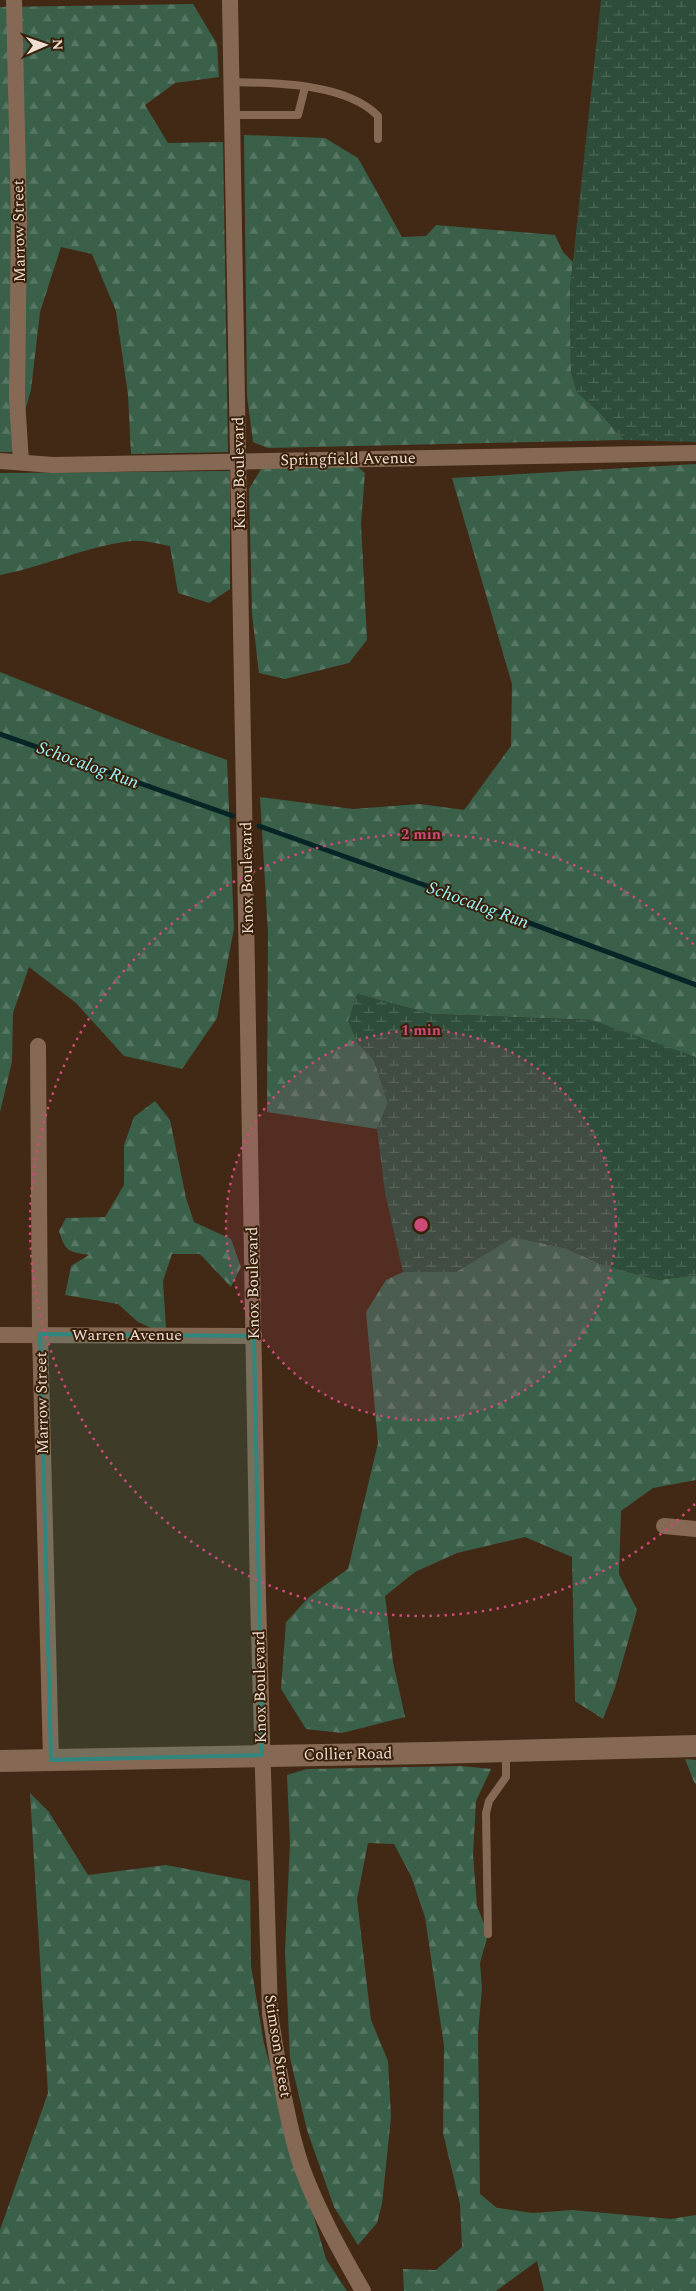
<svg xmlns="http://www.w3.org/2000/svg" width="696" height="2291" viewBox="0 0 696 2291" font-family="Spectral,serif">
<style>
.forest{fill:url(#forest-firs)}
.wetland{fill:url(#wetland-marsh)}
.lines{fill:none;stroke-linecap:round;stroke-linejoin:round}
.stream{stroke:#072426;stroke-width:5}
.lane{stroke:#866954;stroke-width:8}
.street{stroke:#866954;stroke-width:16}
.secondary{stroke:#866954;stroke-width:22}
.marked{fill:#31867d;fill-opacity:0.2;stroke:#31867d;stroke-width:4;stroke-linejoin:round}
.ring{fill:none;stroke:#cd4a79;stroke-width:2.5;stroke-dasharray:2.5 5}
.labels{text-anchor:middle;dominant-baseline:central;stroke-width:4;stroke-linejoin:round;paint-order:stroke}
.street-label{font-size:16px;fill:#efded2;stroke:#38200b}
.water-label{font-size:18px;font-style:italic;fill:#9bf6fd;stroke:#38200b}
.centre{fill:#cd4a79;stroke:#38200b;stroke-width:2.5}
.ring-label{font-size:15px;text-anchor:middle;font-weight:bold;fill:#cd4a79;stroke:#38200b;stroke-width:4;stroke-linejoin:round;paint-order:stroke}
</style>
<defs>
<pattern id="forest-firs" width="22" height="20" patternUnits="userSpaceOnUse" patternTransform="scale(1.25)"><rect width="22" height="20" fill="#3a604a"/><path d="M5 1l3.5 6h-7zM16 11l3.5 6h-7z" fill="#577663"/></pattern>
<pattern id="wetland-marsh" width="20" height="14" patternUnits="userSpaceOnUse" patternTransform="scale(1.25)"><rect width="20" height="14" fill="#2e4e3b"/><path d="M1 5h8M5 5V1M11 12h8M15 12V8" fill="none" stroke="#4d6756"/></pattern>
</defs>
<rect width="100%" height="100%" fill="#422915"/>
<!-- forest -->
<g class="forest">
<path d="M 193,4 L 217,44 L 219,77 L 175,83 L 145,105 L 168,143 L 223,142 L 228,452 L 131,454 L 128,395 L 116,311 L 92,254 L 61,247 L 40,312 L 31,390 L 13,452 L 0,452 L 0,7 Z"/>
<path d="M 244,135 L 325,138 L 358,158 L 402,237 L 426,236 L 436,225 L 555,235 L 563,252 L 573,262 L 570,289 L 571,371 L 577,392 L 600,413 L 624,440 L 268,448 L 253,442 L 247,396 Z"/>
<path d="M 354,464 L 365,473 L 361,523 L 367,640 L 349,663 L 285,679 L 259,673 L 252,614 L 249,489 L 261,469 Z"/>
<path d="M 696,464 L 696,1059 L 591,1020 L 431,1014 L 357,994 L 357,1042 L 374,1060 L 388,1103 L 377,1129 L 267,1112 L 268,933 L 260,797 L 353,809 L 420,804 L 464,810 L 511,746 L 512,684 L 452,478 Z"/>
<path d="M 230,471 L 230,589 L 209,603 L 178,593 L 170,546 C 158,544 144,540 132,541 C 86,546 44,567 0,575 L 0,473 Z"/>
<path d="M 0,672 L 162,737 L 227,760 L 234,928 L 217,1018 L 182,1069 L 124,1056 L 76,1003 L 29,967 L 13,1013 L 12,1062 L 0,1112 Z"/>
<path d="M 155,1101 L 170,1120 L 186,1198 L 194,1222 L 231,1239 L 241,1267 L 231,1287 L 200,1254 L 172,1254 L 163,1281 L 166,1328 L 151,1328 L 138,1322 L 118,1304 L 65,1295 L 71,1266 L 89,1255 C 68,1251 66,1253 59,1231 L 66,1218 L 105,1217 L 124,1185 L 124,1145 L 134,1117 Z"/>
<path d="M 513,1237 L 565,1248 L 603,1265 L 658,1280 L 696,1275 L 696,1480 L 653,1488 L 621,1511 L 619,1574 L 637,1610 L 615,1688 L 603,1719 L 575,1701 L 572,1557 L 525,1537 L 457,1553 L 415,1572 L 385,1596 L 393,1662 L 405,1717 L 342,1733 L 306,1729 L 281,1689 L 286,1622 L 310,1596 L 348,1569 L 378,1443 L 366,1312 L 386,1280 L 403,1272 L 456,1272 Z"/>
<path d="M 685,1759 L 696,1760 L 696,1784 L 694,1782 Z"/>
<path d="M 462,1766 L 491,1769 L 476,1801 L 473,1854 L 477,1906 L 488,1934 L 480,1963 L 482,1988 L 478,2033 L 480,2194 L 497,2208 L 533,2213 L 572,2210 L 671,2219 L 696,2215 L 696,2291 L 544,2291 L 537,2261 L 496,2291 L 404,2291 L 403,2269 L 436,2270 L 462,2247 L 460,2204 L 443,2133 L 444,2046 L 425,1917 L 411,1876 L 394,1844 L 368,1843 L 357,1899 L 371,2020 L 388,2061 L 391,2117 L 382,2204 L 377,2223 L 358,2245 L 334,2207 L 307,2130 L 290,2058 L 285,1951 L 290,1843 L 287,1775 L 307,1769 Z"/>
<path d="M 30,1793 L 49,1812 L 88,1875 L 166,1865 L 250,1881 L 251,1966 L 264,2044 L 326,2259 L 347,2291 L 0,2291 L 0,2230 L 48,2093 Z"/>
</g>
<!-- wetland -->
<g class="wetland">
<path d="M 601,0 L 696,0 L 696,442 L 624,440 L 600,413 L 577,392 L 571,371 L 570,289 Z"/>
<path d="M 357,994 L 431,1014 L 591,1020 L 696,1057 L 696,1275 L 658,1280 L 603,1265 L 565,1248 L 513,1237 L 456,1272 L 403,1272 L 385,1193 L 377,1129 L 388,1103 L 374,1060 L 357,1042 L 348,1021 Z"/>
</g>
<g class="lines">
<!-- stream -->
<g class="stream">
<path d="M 0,734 L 233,816"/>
<path d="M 259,826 L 500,912 L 696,985"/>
</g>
<!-- lane -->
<g class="lane">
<path d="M 232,82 C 275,83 346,83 378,116 L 378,139"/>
<path d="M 232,115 L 298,115 L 305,87"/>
<path d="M 488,1934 L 486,1813 L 489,1801 L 506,1777 L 506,1752"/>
</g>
<!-- street -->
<g class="street">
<path d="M 14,0 L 19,219 L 17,399 L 21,462"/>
<path d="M 230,0 L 258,1599 L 270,2014 C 278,2062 286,2122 302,2168 C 318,2211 340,2251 363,2291"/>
<path d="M 0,461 L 53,465 L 696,453"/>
<path d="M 38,1046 L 40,1334 L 51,1760"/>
<path d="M 0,1335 L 254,1336"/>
<path d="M 664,1526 L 696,1529"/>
</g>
<!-- secondary -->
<path class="secondary" d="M 0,1761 L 431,1753 L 696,1746"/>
</g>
<!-- marked area -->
<path class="marked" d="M 40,1334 L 254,1336 L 262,1755 L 51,1760 Z"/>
<!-- distance rings -->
<circle cx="421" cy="1225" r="195" fill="#cd4a79" fill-opacity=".12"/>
<g class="ring">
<circle cx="421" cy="1225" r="195"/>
<path d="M695 1504A391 391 0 1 1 695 946"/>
</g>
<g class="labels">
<!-- street labels -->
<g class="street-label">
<text transform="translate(19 231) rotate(-91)">Marrow Street</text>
<text transform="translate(348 459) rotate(-1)">Springfield Avenue</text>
<text transform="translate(239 473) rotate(-91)">Knox Boulevard</text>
<text transform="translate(247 878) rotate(-91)">Knox Boulevard</text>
<text transform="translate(253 1283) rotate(-91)">Knox Boulevard</text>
<text x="127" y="1335">Warren Avenue</text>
<text transform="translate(42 1403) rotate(-91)">Marrow Street</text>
<text transform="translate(260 1687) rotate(-91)">Knox Boulevard</text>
<text transform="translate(348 1754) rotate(-1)">Collier Road</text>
<text transform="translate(278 2046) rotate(81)">Stimson Street</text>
</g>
<!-- water labels -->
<g class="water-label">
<text transform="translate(88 765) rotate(20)">Schocalog Run</text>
<text transform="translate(478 905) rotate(20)">Schocalog Run</text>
</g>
</g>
<circle cx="421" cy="1225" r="8" class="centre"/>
<g class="ring-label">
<text x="421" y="839">2 min</text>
<text x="421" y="1035">1 min</text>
</g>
<!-- north arrow -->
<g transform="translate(45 45) rotate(88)" stroke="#38200b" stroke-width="4" paint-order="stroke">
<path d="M0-4L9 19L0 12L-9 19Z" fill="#efded2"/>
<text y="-8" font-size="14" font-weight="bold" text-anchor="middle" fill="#efded2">N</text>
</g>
</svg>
